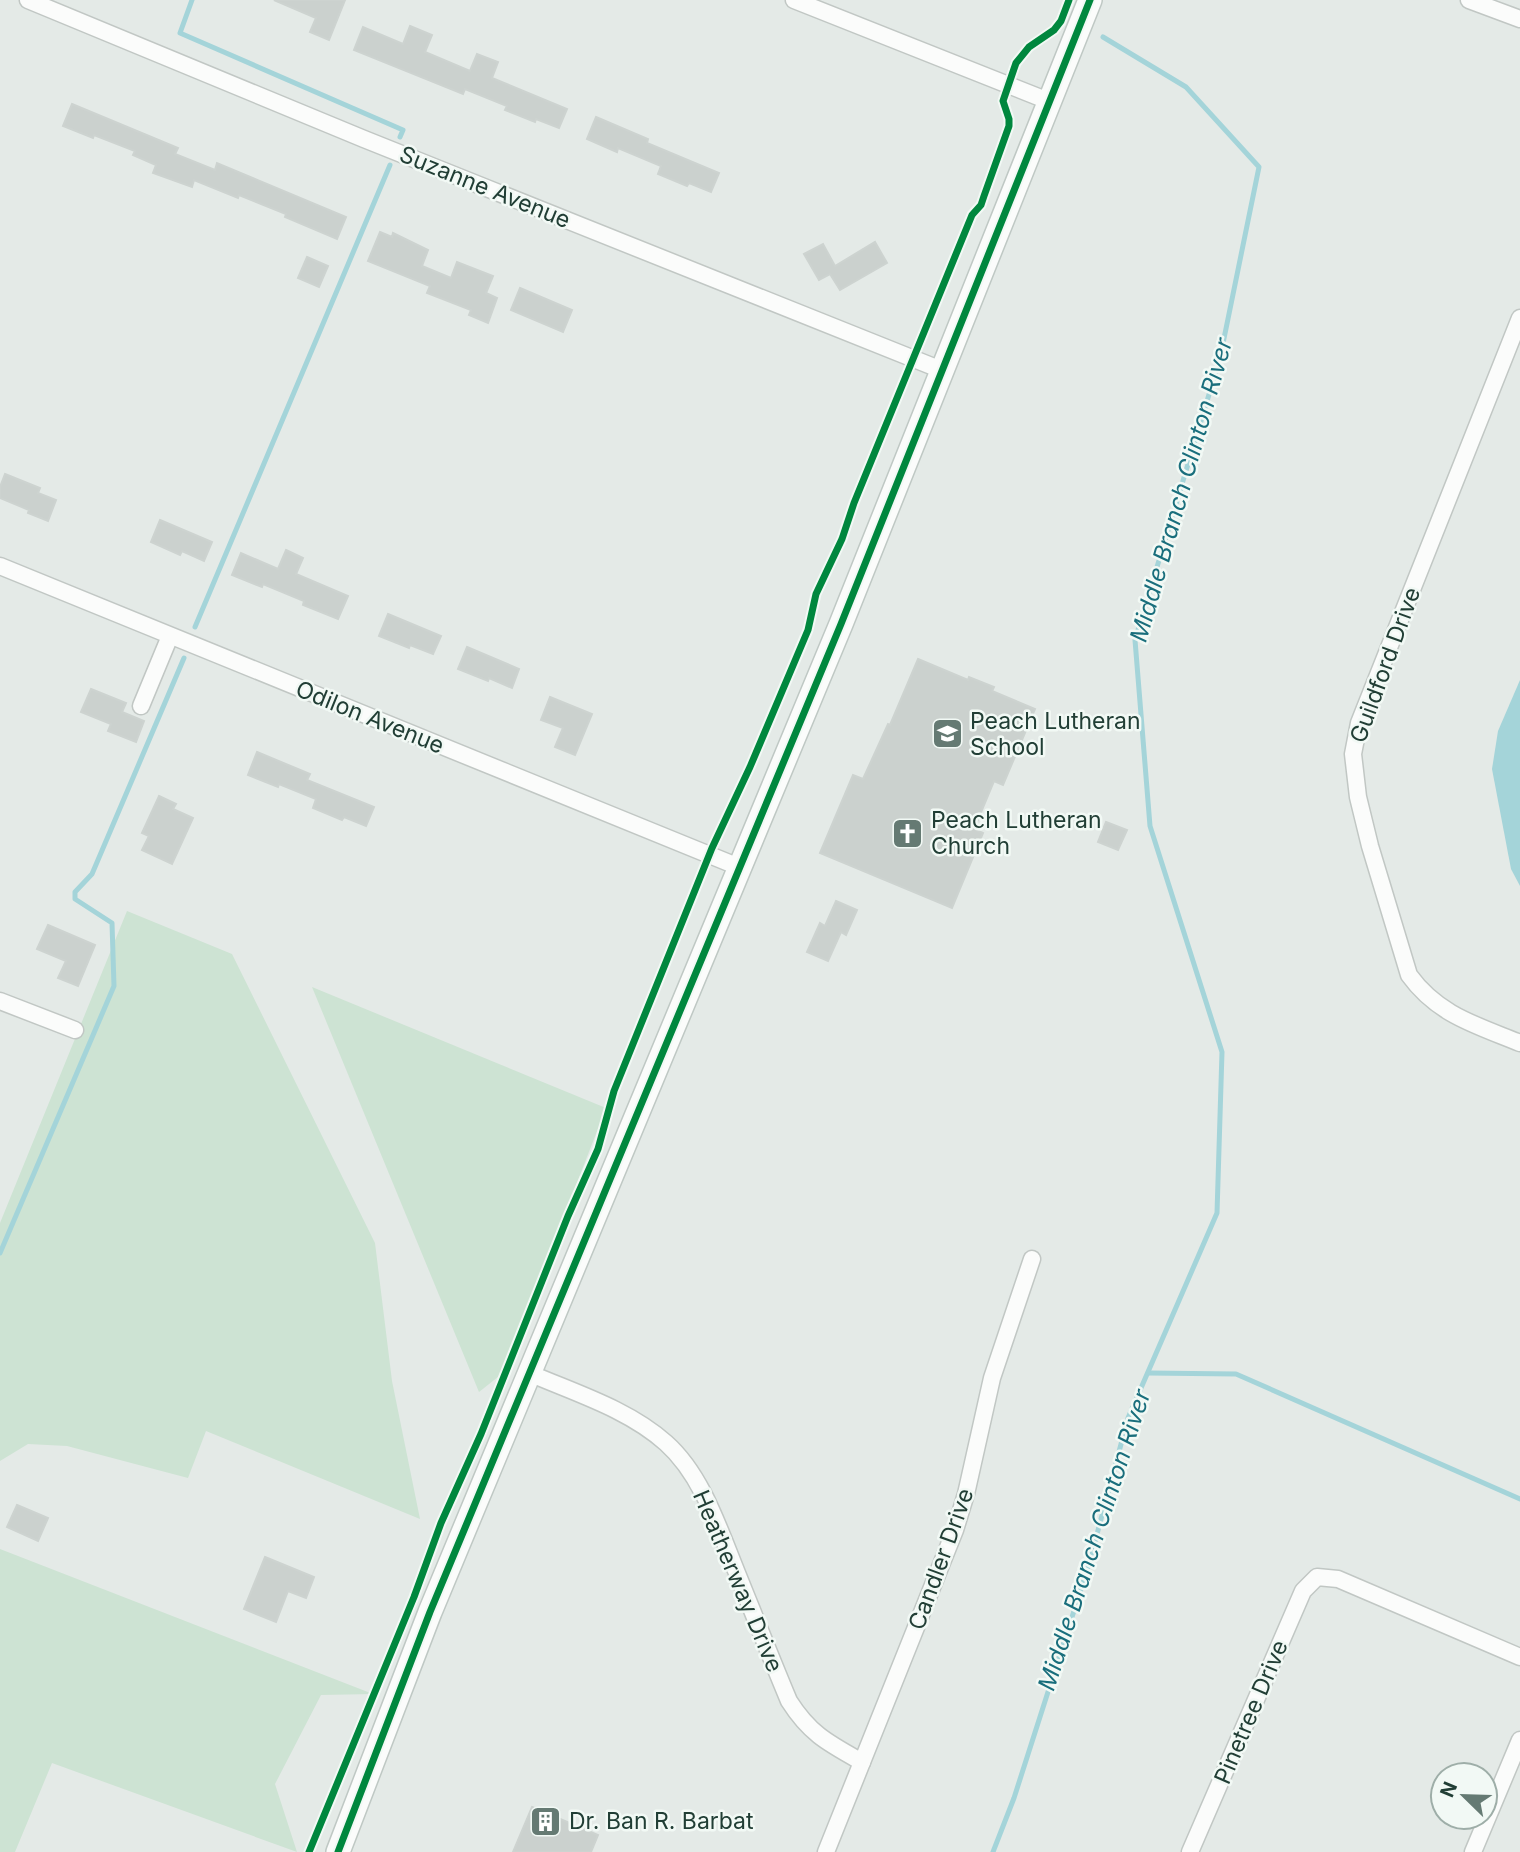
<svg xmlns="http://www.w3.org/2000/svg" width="1520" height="1852" viewBox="0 0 1520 1852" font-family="Inter,sans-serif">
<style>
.green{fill:#cde3d3}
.water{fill:#a4d4d9}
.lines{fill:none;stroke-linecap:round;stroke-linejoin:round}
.stream{stroke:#a4d4d9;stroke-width:5}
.building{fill:#cbd1ce;stroke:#cdd3d0;stroke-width:2}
.street-casing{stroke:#c1c7c4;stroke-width:19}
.secondary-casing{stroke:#bfc8c4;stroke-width:26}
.street{stroke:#fbfcfb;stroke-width:16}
.secondary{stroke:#fbfcfb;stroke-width:23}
.cycleway-casing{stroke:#f2f9f5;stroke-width:11}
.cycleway{stroke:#00873e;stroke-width:7}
.labels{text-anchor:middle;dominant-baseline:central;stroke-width:5;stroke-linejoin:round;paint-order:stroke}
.street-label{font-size:23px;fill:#213e35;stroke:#f2f9f5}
.poi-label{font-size:23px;fill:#213e35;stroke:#f2f9f5;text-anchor:start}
.water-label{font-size:24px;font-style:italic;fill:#196e7c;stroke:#f2f9f5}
</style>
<rect width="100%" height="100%" fill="#e4eae7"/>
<!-- green -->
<g class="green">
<path d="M 127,911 L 232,954 L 375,1243 L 392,1381 L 420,1519 L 206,1431 L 188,1478 L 67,1446 L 28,1444 L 0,1461 L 0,1223 Z"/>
<path d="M 312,987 L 606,1108 L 503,1373 L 479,1392 Z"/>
<path d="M 0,1549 L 373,1694 L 321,1695 L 275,1784 L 297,1852 L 52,1763 L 15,1852 L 0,1852 Z"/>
</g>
<!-- water -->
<path class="water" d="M 1520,680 L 1520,886 L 1511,869 L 1492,769 L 1498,731 Z"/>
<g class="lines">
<!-- stream -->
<g class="stream">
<path d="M 192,0 L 180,33 L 403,130 L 400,137"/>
<path d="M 195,627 L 390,165"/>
<path d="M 0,1253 L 114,986 L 112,923 L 75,899 L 75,892 L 92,874 L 184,658"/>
<path d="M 1148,1373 L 1236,1374 L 1520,1499"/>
<path d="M 993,1852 L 1014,1798 L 1089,1564 L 1128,1418 L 1217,1213 L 1222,1052 L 1150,826 L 1135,640 L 1220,358 L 1259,167 L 1186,87 L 1103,37"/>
</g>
</g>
<!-- building -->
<g class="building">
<path d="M 274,0 L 345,0 L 329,40 L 310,32 L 316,18 Z"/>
<path d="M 410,26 L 432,35 L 425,52 L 470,71 L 477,54 L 498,62 L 492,78 L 567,109 L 559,128 L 536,119 L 535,122 L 505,110 L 507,106 L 465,89 L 463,94 L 354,50 L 363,27 L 403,44 Z"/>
<path d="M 72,104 L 178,148 L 175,154 L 215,170 L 217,163 L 346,217 L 337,239 L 285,217 L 286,214 L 239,195 L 238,198 L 194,180 L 192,187 L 153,173 L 156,165 L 133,155 L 135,151 L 94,135 L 93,138 L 63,126 Z"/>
<path d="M 596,117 L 648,139 L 647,143 L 719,173 L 711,192 L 689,183 L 687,186 L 658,174 L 661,166 L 618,148 L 617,152 L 587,139 Z"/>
<path d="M 380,232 L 392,237 L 393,233 L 428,250 L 422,266 L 451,278 L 457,262 L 493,276 L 486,293 L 497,298 L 488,323 L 469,315 L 471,310 L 427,293 L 430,286 L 368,261 Z"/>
<path d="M 875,242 L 887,263 L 840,290 L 830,274 L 819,280 L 804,254 L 823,244 L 835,266 Z"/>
<path d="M 307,257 L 328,266 L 319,287 L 298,278 Z"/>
<path d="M 520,288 L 572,310 L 563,332 L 511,310 Z"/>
<path d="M 5,474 L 40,488 L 38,493 L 56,500 L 48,521 L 28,513 L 29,510 L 0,498 L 0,487 Z"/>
<path d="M 160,520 L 212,542 L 204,561 L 182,551 L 180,555 L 151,542 Z"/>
<path d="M 286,550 L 303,558 L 296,574 L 348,596 L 338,619 L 303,605 L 304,601 L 263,584 L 262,587 L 232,575 L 241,553 L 278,569 Z"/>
<path d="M 388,614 L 441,636 L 433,654 L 410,645 L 409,648 L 379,636 Z"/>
<path d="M 467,647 L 519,669 L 512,688 L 489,678 L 488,681 L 458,669 Z"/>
<path d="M 918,659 L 968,680 L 969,677 L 994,687 L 992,691 L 1035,709 L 1003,785 L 994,781 L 974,829 L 983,833 L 952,908 L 820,853 L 853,775 L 863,779 L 888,724 L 890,725 Z"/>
<path d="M 91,689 L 126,703 L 122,712 L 144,721 L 136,742 L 108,731 L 111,724 L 81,712 Z"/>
<path d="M 550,697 L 592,714 L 575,755 L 555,747 L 563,728 L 541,720 Z"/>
<path d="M 257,752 L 310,774 L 307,780 L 374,807 L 366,826 L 344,817 L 342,820 L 313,808 L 316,799 L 279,784 L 278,787 L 248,775 Z"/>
<path d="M 159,796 L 176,804 L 173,809 L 193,818 L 172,864 L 142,850 L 149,836 L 142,833 Z"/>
<path d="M 1106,822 L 1127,830 L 1118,850 L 1098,842 Z"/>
<path d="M 836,901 L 857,910 L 846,935 L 841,932 L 828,961 L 807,952 L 820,923 L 825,926 Z"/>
<path d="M 48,925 L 95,945 L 78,986 L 58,978 L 66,961 L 37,949 Z"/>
<path d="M 17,1505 L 48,1518 L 38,1541 L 7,1527 Z"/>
<path d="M 265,1557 L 314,1577 L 306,1598 L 288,1591 L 276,1622 L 244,1609 Z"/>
<path d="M 532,1807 L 598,1835 L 591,1852 L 513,1852 Z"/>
</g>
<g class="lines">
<defs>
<g id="street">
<path d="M 28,0 L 364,139 L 944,371"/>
<path d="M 794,0 L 1051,102"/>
<path d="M 1469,0 L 1520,19"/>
<path d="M 1520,318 L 1359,723 L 1353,754 L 1358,797 L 1370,846 L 1409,975 C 1438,1015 1476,1025 1520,1043"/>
<path d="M 0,566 L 739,867"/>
<path d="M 141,706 L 170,636"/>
<path d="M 0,1001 L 75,1030"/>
<path d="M 529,1373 C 575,1393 628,1409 666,1443 C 702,1475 719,1529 737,1573 C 754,1615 771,1658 789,1701 C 810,1734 828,1743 862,1762"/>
<path d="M 826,1852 L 955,1530 L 966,1494 L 992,1378 L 1032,1259"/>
<path d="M 1190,1852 L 1303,1591 L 1317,1577 L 1338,1579 L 1520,1657"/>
<path d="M 1473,1852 L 1520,1740"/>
</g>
<path id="secondary" d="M 338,1852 L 430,1612 L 841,624 L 1090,0"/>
</defs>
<!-- street casing -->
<use href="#street" class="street-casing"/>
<!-- secondary casing -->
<use href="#secondary" class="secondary-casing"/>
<!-- street -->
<use href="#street" class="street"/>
<!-- secondary -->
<use href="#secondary" class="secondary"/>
<defs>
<g id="cycleway">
<path d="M 309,1852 L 414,1597 L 441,1523 L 481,1434 L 568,1216 L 598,1149 L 614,1091 L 712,848 L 750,767 L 808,630 L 816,594 L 842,539 L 854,503 L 972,215 L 981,205 L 984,196 L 1009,126 L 1009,119 L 1003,101 L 1016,63 L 1029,47 L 1054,30 L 1061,21 L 1069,0"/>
<path d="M 338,1852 L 430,1612 L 841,624 L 1090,0"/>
</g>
</defs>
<!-- cycleway casing -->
<use href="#cycleway" class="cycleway-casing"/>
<!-- cycleway -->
<use href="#cycleway" class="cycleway"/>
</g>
<!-- icons -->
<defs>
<symbol id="school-square" viewBox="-11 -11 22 22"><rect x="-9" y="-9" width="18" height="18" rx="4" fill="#657a73" stroke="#f2f9f5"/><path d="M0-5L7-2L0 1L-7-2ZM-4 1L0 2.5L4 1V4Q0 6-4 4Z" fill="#fff"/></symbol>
<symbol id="church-square" viewBox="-11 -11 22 22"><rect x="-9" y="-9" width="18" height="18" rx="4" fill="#657a73" stroke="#f2f9f5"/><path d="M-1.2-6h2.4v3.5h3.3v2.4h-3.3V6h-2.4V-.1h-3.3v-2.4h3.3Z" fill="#fff"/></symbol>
<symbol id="building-square" viewBox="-11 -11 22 22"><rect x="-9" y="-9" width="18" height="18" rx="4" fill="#657a73" stroke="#f2f9f5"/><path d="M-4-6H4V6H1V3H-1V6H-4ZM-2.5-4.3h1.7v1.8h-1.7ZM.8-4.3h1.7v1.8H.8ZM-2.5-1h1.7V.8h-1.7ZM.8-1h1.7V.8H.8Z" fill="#fff"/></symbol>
</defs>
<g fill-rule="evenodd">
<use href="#school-square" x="930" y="716" width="35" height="35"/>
<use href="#church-square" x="890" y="816" width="35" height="35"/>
<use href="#building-square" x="528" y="1804" width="35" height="35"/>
</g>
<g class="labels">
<!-- street labels -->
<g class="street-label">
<text transform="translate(485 187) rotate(22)">Suzanne Avenue</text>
<text transform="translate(1385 665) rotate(-70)">Guildford Drive</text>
<text transform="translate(370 717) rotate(22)">Odilon Avenue</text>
<text transform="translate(941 1559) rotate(-70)">Candler Drive</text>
<text transform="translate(738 1581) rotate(67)">Heatherway Drive</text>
<text transform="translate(1251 1712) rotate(-67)">Pinetree Drive</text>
</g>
<!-- poi labels -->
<g class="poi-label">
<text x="970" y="721">Peach Lutheran<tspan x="970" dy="26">School</tspan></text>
<text x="931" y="820">Peach Lutheran<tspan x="931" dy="26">Church</tspan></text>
<text x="569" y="1821">Dr. Ban R. Barbat</text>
</g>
<!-- water labels -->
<g class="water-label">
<text transform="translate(1181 490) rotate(-74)">Middle Branch Clinton River</text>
<text transform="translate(1094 1540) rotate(-72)">Middle Branch Clinton River</text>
</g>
</g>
<!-- north arrow -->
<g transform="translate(1464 1796) rotate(293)"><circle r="33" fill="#f2f9f5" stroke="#9eaea8" stroke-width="2"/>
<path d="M0-5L12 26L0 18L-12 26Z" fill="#657a73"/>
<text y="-10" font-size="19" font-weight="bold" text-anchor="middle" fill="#213e35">N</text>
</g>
</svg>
